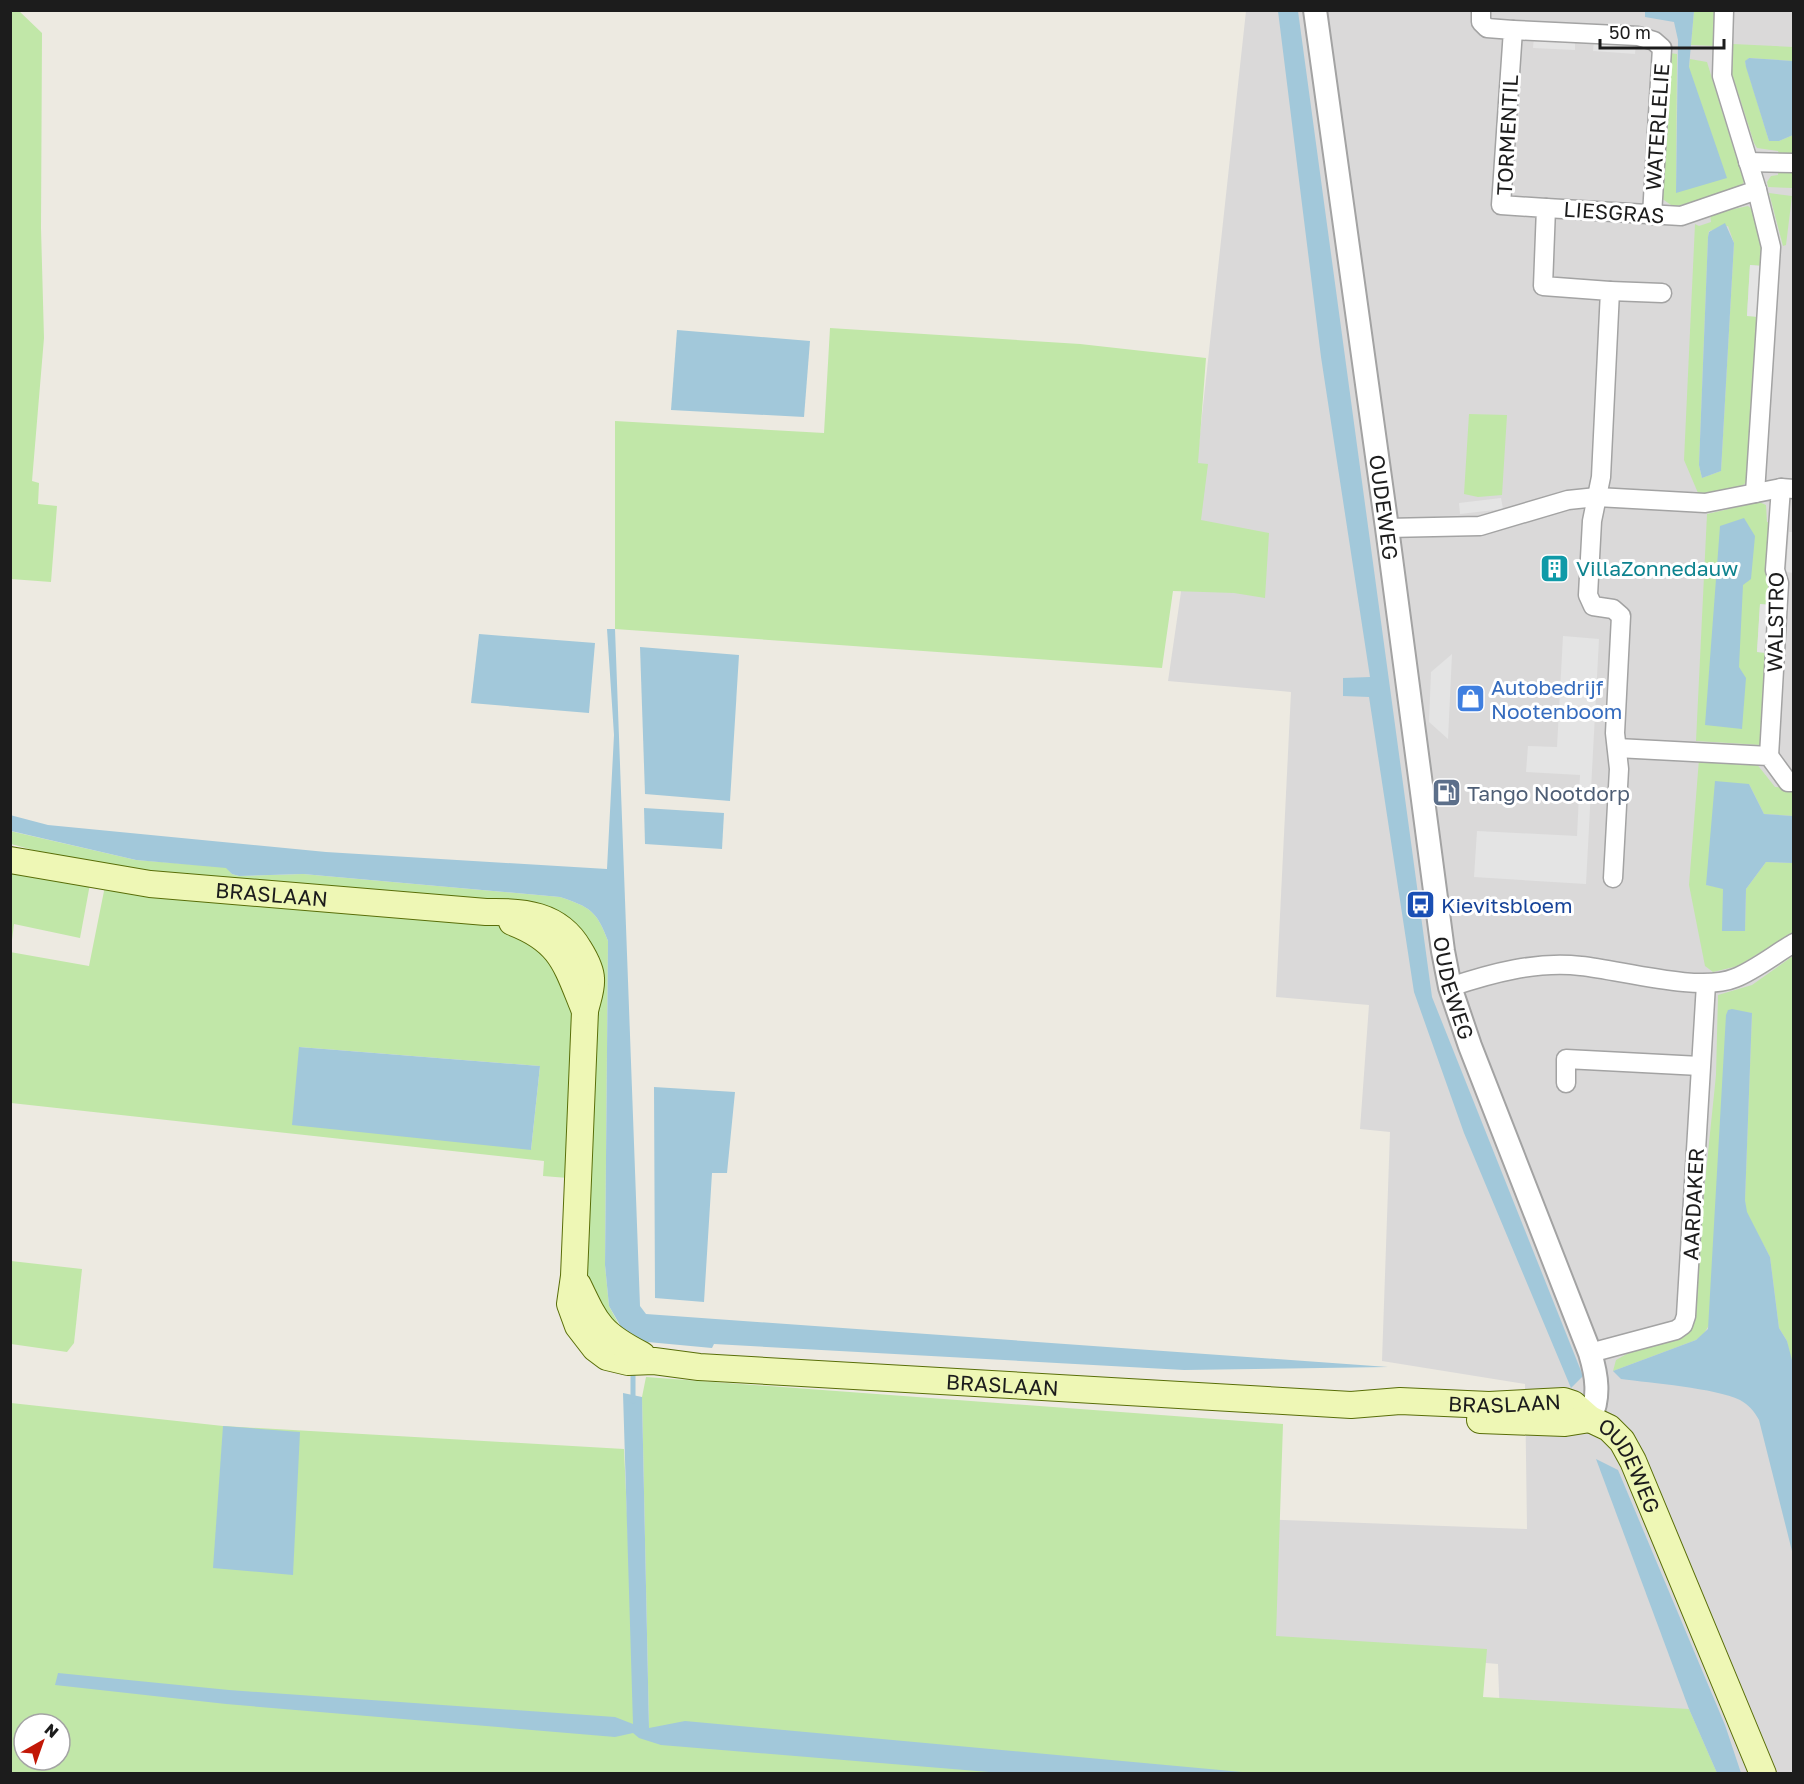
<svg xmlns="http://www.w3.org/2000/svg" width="1804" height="1784" viewBox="0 0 1804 1784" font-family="'Golos Text',sans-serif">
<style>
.residential{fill:#dad9d9}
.grass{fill:#c1e7a8;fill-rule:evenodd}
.parking{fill:#e4e4e4}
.water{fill:#a2c8da}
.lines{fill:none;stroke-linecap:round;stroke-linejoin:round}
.stream{stroke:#a2c8da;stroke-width:5}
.minor-casing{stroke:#a3a3a3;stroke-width:21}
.tertiary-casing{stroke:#a3a3a3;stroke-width:26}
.secondary-casing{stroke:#596e08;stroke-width:28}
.minor{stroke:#fff;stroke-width:18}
.tertiary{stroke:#fff;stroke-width:22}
.secondary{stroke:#eef7b5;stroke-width:26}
.labels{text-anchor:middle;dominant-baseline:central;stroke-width:6;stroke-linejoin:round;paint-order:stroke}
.street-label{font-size:21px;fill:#1c1c1c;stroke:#fff}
.culture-label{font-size:21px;fill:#0d838f;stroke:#fff;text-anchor:start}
.shop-label{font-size:21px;fill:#366cbe;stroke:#fff;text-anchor:start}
.service-label{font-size:21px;fill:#4e5e75;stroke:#fff;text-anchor:start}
.transit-label{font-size:21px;fill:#164399;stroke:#fff;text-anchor:start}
</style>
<rect width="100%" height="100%" fill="#edeae1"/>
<!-- residential -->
<path class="residential" d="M 1246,11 L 1793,11 L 1793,1773 L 1684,1773 L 1500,1721 L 1498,1664 L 1258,1644 L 1253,1519 L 1527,1529 L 1525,1384 L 1382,1361 L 1390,1132 L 1360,1129 L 1369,1005 L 1276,997 L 1291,692 L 1168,681 L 1188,544 Z"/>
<!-- grass -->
<g class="grass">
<path d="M 10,11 L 19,11 L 42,33 L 41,228 L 44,338 L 32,481 L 39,483 L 38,504 L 57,506 L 51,582 L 11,579 Z"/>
<path d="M 1694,11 L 1717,11 L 1714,46 L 1691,45 Z"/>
<path d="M 1733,44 L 1793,47 L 1793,61 L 1749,58 L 1745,62 L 1769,141 L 1779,141 L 1793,135 L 1793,157 L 1780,156 L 1778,151 L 1757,148 L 1754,143 L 1732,74 Z"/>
<path d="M 1669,53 L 1677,54 L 1676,193 L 1690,59 L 1707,62 L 1744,182 L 1739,188 L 1674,207 L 1661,198 Z"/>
<path d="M 1778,169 L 1793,170 L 1793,188 L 1768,187 L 1767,182 L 1771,176 L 1778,175 Z"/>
<path d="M 1769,193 L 1792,196 L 1786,245 L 1783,246 Z"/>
<path d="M 1748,206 C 1764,217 1763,247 1762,266 L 1750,265 L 1747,315 L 1759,317 L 1750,479 C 1740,491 1713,496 1698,493 L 1684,460 L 1695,224 L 1699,226 L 1711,222 L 1710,214 ZM 1728,226 L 1734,243 L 1721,471 L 1702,478 L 1699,465 L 1708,237 L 1709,231 Z"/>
<path d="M 830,328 L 1080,344 L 1206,358 L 1198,463 L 1208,464 L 1201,520 L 1269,533 L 1265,598 L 1234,593 L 1173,591 L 1162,668 L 615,629 L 615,421 L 824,433 Z"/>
<path d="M 1469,414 L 1507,415 L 1502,495 L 1478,497 L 1464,494 Z"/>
<path d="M 1759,502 L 1766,505 L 1767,522 L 1771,523 L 1767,582 L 1771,593 L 1770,605 L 1760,604 L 1757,652 L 1768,653 L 1761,745 L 1696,741 L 1707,514 Z"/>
<path d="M 1699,759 L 1756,763 L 1775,787 L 1793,788 L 1793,816 L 1764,814 L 1749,784 L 1706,885 L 1723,888 L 1723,931 L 1745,931 L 1746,889 L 1766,862 L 1793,863 L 1794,932 L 1738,966 L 1713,972 L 1705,966 L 1689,885 Z"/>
<path d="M 10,831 L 136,860 L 226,867 L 232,874 L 239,876 L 303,874 L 560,897 C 590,907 597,911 608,941 L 605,1265 L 609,1306 L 626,1338 L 593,1294 L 586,1266 L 580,931 L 217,882 L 66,859 L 11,844 Z"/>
<path d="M 11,865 L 90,884 L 80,938 L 14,924 L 11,948 Z"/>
<path d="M 105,886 L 485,921 L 506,926 L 543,945 L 574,1007 L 568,1178 L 543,1176 L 544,1161 L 11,1103 L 10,952 L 89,966 ZM 299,1047 L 540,1066 L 531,1150 Z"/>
<path d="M 1793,956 L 1793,1374 L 1787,1341 L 1779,1328 L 1770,1257 L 1746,1212 L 1745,1200 L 1752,1013 L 1728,1010 L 1711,1322 L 1703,1335 L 1696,1340 L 1613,1371 L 1616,1360 L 1691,1318 L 1716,1075 L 1718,995 L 1752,985 Z"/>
<path d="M 11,1261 L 82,1269 L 74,1343 L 67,1352 L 11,1344 Z"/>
<path d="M 646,1377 L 1283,1424 L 1276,1636 L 1487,1649 L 1483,1697 L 1689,1709 L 1717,1773 L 11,1774 L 11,1403 L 223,1426 L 624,1449 L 631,1603 L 649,1728 L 642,1397 ZM 24,1724 L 60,1724 L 60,1760 L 24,1760 Z"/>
</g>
<!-- parking -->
<g class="parking">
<path d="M 1534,37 L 1575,40 L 1575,50 L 1533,48 Z"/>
<path d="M 1594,41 L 1636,43 L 1635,54 L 1593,51 Z"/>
<path d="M 1750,265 L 1762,266 L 1759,317 L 1747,316 Z"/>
<path d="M 1501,498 L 1503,509 L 1460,514 L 1459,503 Z"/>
<path d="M 1789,532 L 1793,532 L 1793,573 L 1786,572 Z"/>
<path d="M 1760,604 L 1770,605 L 1768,653 L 1757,652 Z"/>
<path d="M 1563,636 L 1599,639 L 1586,884 L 1474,877 L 1477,831 L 1577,836 L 1580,775 L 1526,772 L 1528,746 L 1557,747 Z"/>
<path d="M 1452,654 L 1448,739 L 1429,722 L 1431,672 Z"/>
</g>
<!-- water -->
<g class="water">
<path d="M 1278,11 L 1298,11 L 1432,997 L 1583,1376 L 1571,1388 L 1464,1133 L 1414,992 L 1369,697 L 1343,696 L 1343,678 L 1370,677 L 1321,357 Z"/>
<path d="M 1645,11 L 1694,11 L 1689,67 L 1727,178 L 1676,193 L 1678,40 L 1674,22 L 1645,17 Z"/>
<path d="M 1749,58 L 1793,61 L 1793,135 L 1779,141 L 1769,141 L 1746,67 L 1745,61 Z"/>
<path d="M 1725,223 L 1734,243 L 1721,471 L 1702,478 L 1699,465 L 1708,237 L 1709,232 Z"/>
<path d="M 677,330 L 810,341 L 804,417 L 671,410 Z"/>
<path d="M 1744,518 L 1755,536 L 1751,579 L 1743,585 L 1739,667 L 1746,678 L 1742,729 L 1705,725 L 1720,526 Z"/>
<path d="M 607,629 L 615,629 L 640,1306 L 646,1314 L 1388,1367 L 1184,1370 L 714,1344 L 712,1348 L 637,1341 L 625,1334 L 609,1306 L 605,1265 L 608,941 C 597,911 590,907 560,897 L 303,874 L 239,876 L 232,874 L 226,868 L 136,860 L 11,831 L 10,815 L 48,825 L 326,852 L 607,869 L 614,735 Z"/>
<path d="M 479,634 L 595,643 L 589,713 L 471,703 Z"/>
<path d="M 640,647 L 739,655 L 730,801 L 645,794 Z"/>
<path d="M 1715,781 L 1749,784 L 1764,814 L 1793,816 L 1793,863 L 1766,862 L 1746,889 L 1745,931 L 1722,931 L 1723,889 L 1706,885 Z"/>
<path d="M 644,808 L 724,813 L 722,849 L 645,844 Z"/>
<path d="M 1732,1009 L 1752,1013 L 1745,1200 L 1747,1212 L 1770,1257 L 1779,1328 L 1787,1341 L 1792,1360 L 1793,1555 L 1759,1420 C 1754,1411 1749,1405 1740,1400 C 1715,1388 1651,1383 1621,1379 L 1613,1371 L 1696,1340 L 1708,1329 L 1726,1015 L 1728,1010 Z"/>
<path d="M 299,1047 L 540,1066 L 531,1150 L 292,1125 Z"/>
<path d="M 654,1087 L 735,1092 L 727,1173 L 712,1173 L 704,1302 L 655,1298 Z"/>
<path d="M 623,1393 L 642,1397 L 649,1728 L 685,1721 L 1253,1773 L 1001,1773 L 661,1745 L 639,1738 L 633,1733 L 615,1737 L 226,1704 L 55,1685 L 58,1673 L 229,1690 L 615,1717 L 633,1724 Z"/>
<path d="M 223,1426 L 300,1432 L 293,1575 L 213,1568 Z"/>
<path d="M 1596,1459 L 1618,1470 L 1725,1725 L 1741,1773 L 1717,1773 L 1689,1709 Z"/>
</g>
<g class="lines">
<!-- stream -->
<path class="stream" d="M 633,1401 L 633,1374"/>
<defs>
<g id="minor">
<path d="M 1481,10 L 1481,22 L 1487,28 L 1513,30 L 1501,205 L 1546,208 L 1543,286 L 1610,291 L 1601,477 L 1592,521 L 1588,595 L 1593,606 L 1613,609 L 1621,616 L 1615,733 L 1619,769 L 1613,878"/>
<path d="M 1513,30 L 1638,36 L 1654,41 L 1662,48 L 1652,215"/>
<path d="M 1748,162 L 1794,163"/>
<path d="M 1546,208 L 1681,216 L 1757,190 L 1722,76 L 1724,10"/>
<path d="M 1610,291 L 1662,293"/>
<path d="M 1755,493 L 1771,247 L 1757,190"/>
<path d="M 1387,528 L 1480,526 L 1568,500 L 1597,497 L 1705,503 L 1781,488 L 1794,489"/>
<path d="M 1617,748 L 1769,756 L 1788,782 L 1794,782"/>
<path d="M 1769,756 L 1779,583 L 1775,570 L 1781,488"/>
<path d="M 1450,987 C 1492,973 1536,961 1581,966 C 1621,970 1699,993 1735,978 C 1755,970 1775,954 1794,943"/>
<path d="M 1566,1083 L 1566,1059 L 1700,1066"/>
<path d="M 1590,1353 L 1676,1330 L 1683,1325 L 1686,1316 L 1706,984"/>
</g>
<g id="tertiary">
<path id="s1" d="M 1315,10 L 1387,528 L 1443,951 L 1450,987 L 1470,1046 L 1590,1353 C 1597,1376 1600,1397 1590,1419"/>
</g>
<g id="secondary">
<path id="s2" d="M 10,860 L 150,884 L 486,912 C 523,911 559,914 579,949 C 584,957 591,969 591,979 C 592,989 587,1001 585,1011 L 574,1276 L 570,1304 L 578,1326 L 595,1348 L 607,1357 L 628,1362 L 654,1361 L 699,1367 L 1351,1405 L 1400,1401 L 1489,1405 L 1564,1401 L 1573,1404 L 1590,1419 L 1609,1428 L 1622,1441 L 1633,1461 L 1763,1774"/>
<path d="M 512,922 C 562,941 566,965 585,1011"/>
<path d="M 578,1285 C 597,1325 601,1334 642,1355"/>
<path d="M 1480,1420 L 1565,1423 L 1590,1419"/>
</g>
</defs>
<!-- minor casing -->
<use href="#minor" class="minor-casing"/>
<!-- tertiary casing -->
<use href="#tertiary" class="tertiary-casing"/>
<!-- secondary casing -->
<use href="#secondary" class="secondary-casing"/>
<!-- minor -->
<use href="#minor" class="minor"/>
<!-- tertiary -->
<use href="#tertiary" class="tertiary"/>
<!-- secondary -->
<use href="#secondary" class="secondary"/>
</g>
<!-- icons -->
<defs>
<symbol id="building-square" viewBox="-11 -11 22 22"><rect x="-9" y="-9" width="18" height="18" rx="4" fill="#0f9aa8" stroke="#fff"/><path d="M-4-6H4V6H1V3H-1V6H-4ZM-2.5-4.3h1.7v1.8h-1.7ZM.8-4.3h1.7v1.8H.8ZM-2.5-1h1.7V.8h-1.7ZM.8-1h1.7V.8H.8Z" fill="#fff"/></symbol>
<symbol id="shop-square" viewBox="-11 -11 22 22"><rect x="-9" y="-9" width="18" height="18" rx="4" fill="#3f7fe0" stroke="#fff"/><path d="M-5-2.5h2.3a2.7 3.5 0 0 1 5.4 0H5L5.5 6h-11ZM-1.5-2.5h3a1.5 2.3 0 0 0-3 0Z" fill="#fff"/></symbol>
<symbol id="fuel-square" viewBox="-11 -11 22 22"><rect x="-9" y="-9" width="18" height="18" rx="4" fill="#5c6f8a" stroke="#fff"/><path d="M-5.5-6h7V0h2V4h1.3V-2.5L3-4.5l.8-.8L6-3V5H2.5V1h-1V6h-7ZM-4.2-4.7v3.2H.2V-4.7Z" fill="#fff"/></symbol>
<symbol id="bus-square" viewBox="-11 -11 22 22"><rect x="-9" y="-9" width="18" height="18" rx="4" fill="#1a4fb4" stroke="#fff"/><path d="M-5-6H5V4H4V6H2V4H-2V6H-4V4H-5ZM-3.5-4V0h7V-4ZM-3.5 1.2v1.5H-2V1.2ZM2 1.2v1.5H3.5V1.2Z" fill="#fff"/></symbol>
</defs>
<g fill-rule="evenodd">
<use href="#building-square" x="1538" y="552" width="33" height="33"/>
<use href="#shop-square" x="1454" y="682" width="33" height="33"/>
<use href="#fuel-square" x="1430" y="776" width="33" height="33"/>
<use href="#bus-square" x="1404" y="888" width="33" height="33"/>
</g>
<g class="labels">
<!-- street labels -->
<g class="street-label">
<text transform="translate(1657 127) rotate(-86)">WATERLELIE</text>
<text transform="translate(1507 135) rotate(-87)">TORMENTIL</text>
<text transform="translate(1614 212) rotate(4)">LIESGRAS</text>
<text stroke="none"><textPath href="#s1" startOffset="502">OUDEWEG</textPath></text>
<text transform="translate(1775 622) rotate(-89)">WALSTRO</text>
<text stroke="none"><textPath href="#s2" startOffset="264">BRASLAAN</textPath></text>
<text stroke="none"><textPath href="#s1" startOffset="988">OUDEWEG</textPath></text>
<text transform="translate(1693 1204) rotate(-87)">AARDAKER</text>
<text stroke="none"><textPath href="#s2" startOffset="1407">BRASLAAN</textPath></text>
<text stroke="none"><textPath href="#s2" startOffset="1910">BRASLAAN</textPath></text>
<text stroke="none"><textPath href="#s2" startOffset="2066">OUDEWEG</textPath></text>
</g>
<!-- culture labels -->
<g class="culture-label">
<text x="1576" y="568">VillaZonnedauw</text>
</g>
<!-- shop labels -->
<g class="shop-label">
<text x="1491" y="687">Autobedrijf<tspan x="1491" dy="24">Nootenboom</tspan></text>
</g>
<!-- service labels -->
<g class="service-label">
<text x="1467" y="793">Tango Nootdorp</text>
</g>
<!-- transit labels -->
<g class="transit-label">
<text x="1441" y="905">Kievitsbloem</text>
</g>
</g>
<!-- border -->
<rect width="1804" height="1784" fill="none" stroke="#1c1c1c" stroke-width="24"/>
<!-- north arrow -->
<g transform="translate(42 1742) rotate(40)"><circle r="28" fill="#ffffff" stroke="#a4a4a4" stroke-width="1.5"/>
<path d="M0-4.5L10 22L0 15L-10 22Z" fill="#c21706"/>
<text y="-9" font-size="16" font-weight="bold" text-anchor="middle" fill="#1c1c1c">N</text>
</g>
<!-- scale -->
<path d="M1600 39v9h124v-9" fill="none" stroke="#1c1c1c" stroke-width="3"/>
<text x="1609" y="39" font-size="18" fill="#1c1c1c" stroke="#ffffff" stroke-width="4.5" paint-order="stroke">50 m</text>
</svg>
